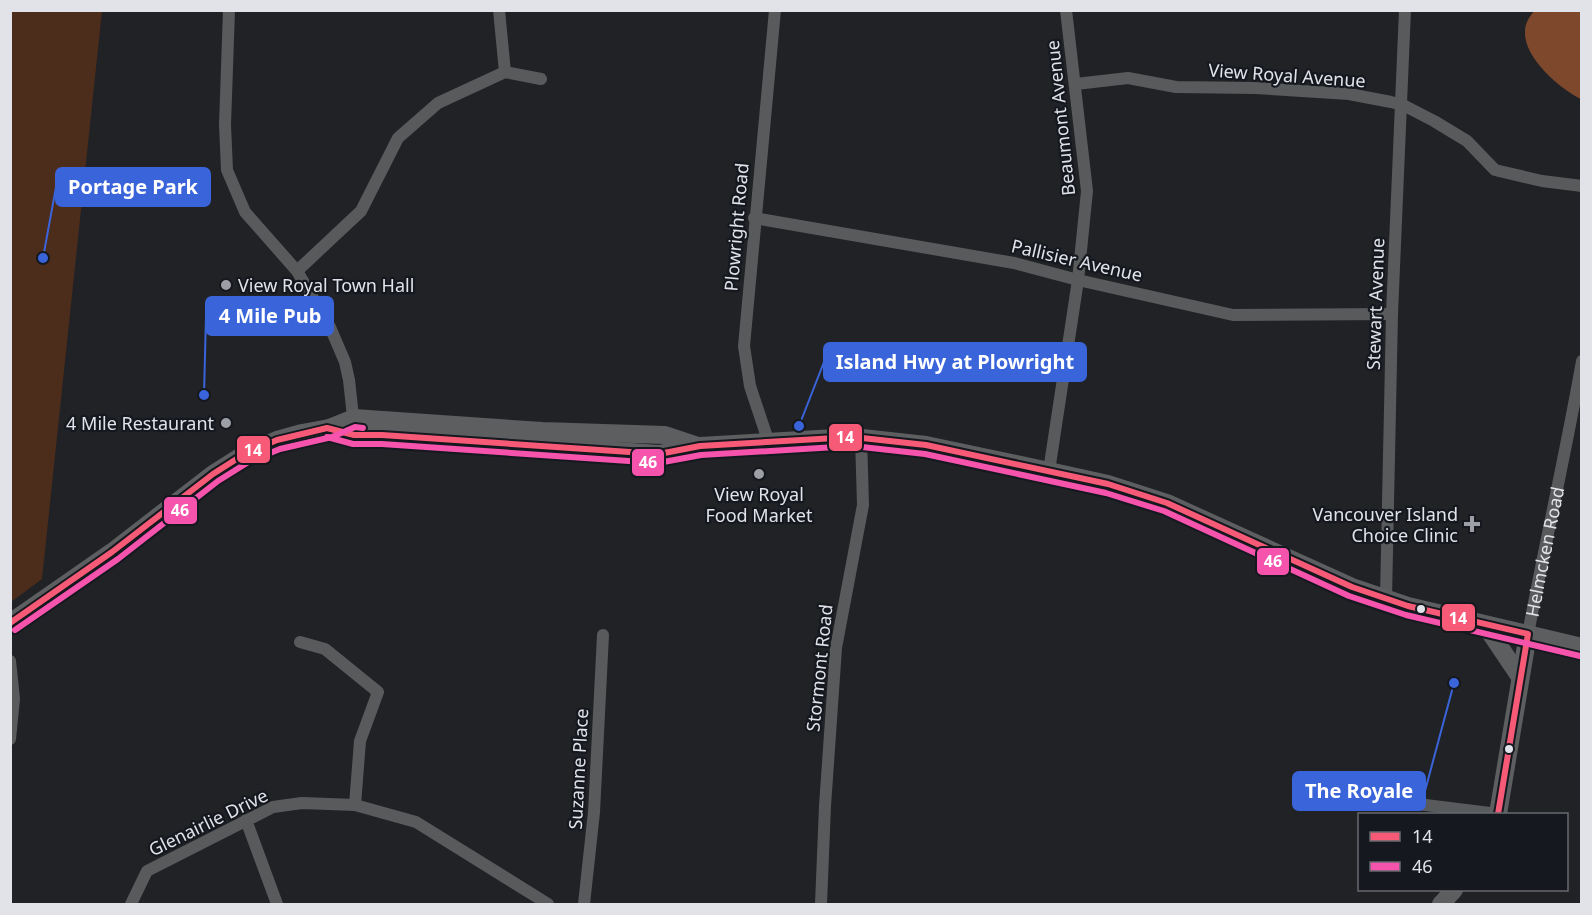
<svg xmlns="http://www.w3.org/2000/svg" width="1592" height="915" viewBox="0 0 1592 915" font-family="'Noto Sans',sans-serif">
<style>
.green{fill:#4c2c1a}
.water{fill:#7d482b}
.lines{fill:none;stroke-linecap:round;stroke-linejoin:round}
.minor{stroke:#595a5c;stroke-width:12}
.secondary{stroke:#5c5e5f;stroke-width:18}
.bus-1-casing{stroke:#15181f;stroke-width:10}
.bus-2-casing{stroke:#15181f;stroke-width:10}
.bus-1{stroke:#f75a77;stroke-width:6}
.bus-2{stroke:#f653ac;stroke-width:6}
.poi-dot{fill:#9e9fa4;stroke:#15181f;stroke-width:2}
.bus-dot{fill:#e1e3e8;stroke:#15181f;stroke-width:2}
.labels{text-anchor:middle;dominant-baseline:central;stroke-width:4.5;stroke-linejoin:round;paint-order:stroke}
.street-label{font-size:18px;fill:#e1e3e8;stroke:#15181f}
.poi-label{font-size:18px;fill:#e1e3e8;stroke:#15181f;text-anchor:end}
.leader{fill:none;stroke:#3a64da;stroke-width:2}
.callout-dot{fill:#3a64da;stroke:#15181f;stroke-width:2}
.callout{fill:#3a64da;stroke:#3a64da;stroke-width:2}
.callout-label{font-size:20px;text-anchor:middle;font-weight:bold;fill:#fff}
.line-badge{stroke:#15181f;stroke-width:2}
.badge-label{font-size:16px;text-anchor:middle;font-weight:bold;fill:#fff}
</style>
<rect width="100%" height="100%" fill="#212226"/>
<!-- green -->
<path class="green" d="M 11,10 L 102,11 L 42,579 L 11,602 Z"/>
<!-- water -->
<path class="water" d="M 1535,10 L 1581,11 L 1581,99 C 1560,89 1524,58 1525,32 C 1525,23 1529,17 1535,10 Z"/>
<g class="lines">
<!-- minor -->
<g class="minor">
<path d="M 229,10 L 225,125 L 227,170 L 245,212 L 297,271 L 330,327 L 345,362 L 349,380 L 354,426"/>
<path d="M 499,10 L 505,72"/>
<path d="M 1076,84 L 1128,78 L 1176,87 L 1255,88 L 1349,94 L 1391,102 L 1403,105 L 1434,121 L 1467,141 L 1495,170 L 1542,181 L 1582,186"/>
<path d="M 754,218 L 1014,263 L 1078,280 L 1233,315 L 1392,314"/>
<path d="M 297,271 L 361,211 L 398,138 L 438,103 L 505,72 L 541,79"/>
<path d="M 769,443 L 750,386 L 744,346 L 775,10"/>
<path d="M 1049,471 L 1078,280 L 1087,191 L 1066,10"/>
<path d="M 1386,598 L 1392,314 L 1405,10"/>
<path id="s1" d="M 1528,634 C 1545,543 1566,452 1582,361"/>
<path d="M 300,642 L 325,649 L 378,692 L 360,741 L 355,805"/>
<path d="M 10,661 L 14,699 L 10,739"/>
<path d="M 1321,792 L 1498,814"/>
<path d="M 246,820 L 277,904"/>
<path d="M 131,904 L 147,871 L 273,807 L 302,803 L 355,805 L 416,822 L 548,904"/>
<path d="M 584,904 L 594,812 L 603,635"/>
<path d="M 821,904 L 825,806 L 836,648 L 863,505 L 861,437"/>
</g>
<!-- secondary -->
<g class="secondary">
<path d="M 329,428 L 354,435 L 382,435 L 659,454 L 700,446 L 853,437 L 926,445 L 1049,471 L 1108,484 L 1167,503 L 1352,587 L 1408,606 L 1582,647"/>
<path d="M 10,623 L 112,552 L 213,474 L 246,453 L 277,440 L 302,433 L 329,428 L 354,418 L 542,431 L 665,435 L 698,446"/>
<path d="M 1485,625 L 1520,677"/>
<path d="M 1498,814 L 1528,634"/>
<path d="M 1441,904 L 1454,890"/>
</g>
<defs>
<path id="bus-1" d="M 10,623 L 112,552 L 213,474 L 246,453 L 277,440 L 327,428 L 354,435 L 382,435 L 659,454 L 700,446 L 853,437 L 926,445 L 1108,484 L 1167,503 L 1352,587 L 1408,606 L 1528,634 L 1498,814"/>
<g id="bus-2">
<path d="M 327,437 L 353,444 L 382,444 L 658,463 L 701,455 L 853,446 L 925,454 L 1106,493 L 1164,511 L 1349,596 L 1406,615 L 1580,656"/>
<path d="M 15,630 L 118,559 L 218,481 L 250,461 L 280,449 L 332,437 L 355,427 L 363,428"/>
</g>
</defs>
<!-- bus-1 casing -->
<use href="#bus-1" class="bus-1-casing"/>
<!-- bus-2 casing -->
<use href="#bus-2" class="bus-2-casing"/>
<!-- bus-1 -->
<use href="#bus-1" class="bus-1"/>
<!-- bus-2 -->
<use href="#bus-2" class="bus-2"/>
</g>
<!-- markers -->
<g class="poi-dot">
<circle cx="226" cy="285" r="6"/>
<circle cx="226" cy="423" r="6"/>
<circle cx="759" cy="474" r="6"/>
<path d="M1469 515h6v6h6v6h-6v6h-6v-6h-6v-6h6z"/>
</g>
<g class="bus-dot">
<circle cx="1421" cy="609" r="5"/>
<circle cx="1509" cy="749" r="5"/>
</g>
<g class="labels">
<!-- street labels -->
<g class="street-label">
<text transform="translate(1287 75) rotate(4)">View Royal Avenue</text>
<text transform="translate(1060 118) rotate(-96)">Beaumont Avenue</text>
<text transform="translate(736 227) rotate(-85)">Plowright Road</text>
<text transform="translate(1077 260) rotate(13)">Pallisier Avenue</text>
<text transform="translate(1375 304) rotate(-88)">Stewart Avenue</text>
<text stroke="none"><textPath href="#s1" startOffset="84">Helmcken Road</textPath></text>
<text transform="translate(819 668) rotate(-84)">Stormont Road</text>
<text transform="translate(578 769) rotate(-87)">Suzanne Place</text>
<text transform="translate(208 822) rotate(-26)">Glenairlie Drive</text>
</g>
<!-- poi labels -->
<g class="poi-label">
<text x="238" y="285" text-anchor="start">View Royal Town Hall</text>
<text x="214" y="423">4 Mile Restaurant</text>
<text x="759" y="494" text-anchor="middle">View Royal<tspan x="759" dy="21">Food Market</tspan></text>
<text x="1458" y="514">Vancouver Island<tspan x="1458" dy="21">Choice Clinic</tspan></text>
</g>
</g>
<!-- callouts -->
<path class="leader" d="M43 258L56 187M204 395L206 316M799 426L824 362M1454 683L1425 791"/>
<g class="callout-dot">
<circle cx="43" cy="258" r="6"/>
<circle cx="204" cy="395" r="6"/>
<circle cx="799" cy="426" r="6"/>
<circle cx="1454" cy="683" r="6"/>
</g>
<g class="callout">
<rect x="56" y="168" width="154" height="38" rx="6"/>
<rect x="206" y="297" width="127" height="38" rx="6"/>
<rect x="824" y="343" width="262" height="38" rx="6"/>
<rect x="1293" y="772" width="132" height="38" rx="6"/>
</g>
<g class="callout-label">
<text x="133" y="194">Portage Park</text>
<text x="270" y="323">4 Mile Pub</text>
<text x="955" y="369">Island Hwy at Plowright</text>
<text x="1359" y="798">The Royale</text>
</g>
<g class="line-badge">
<rect x="828" y="423" width="35" height="29" rx="6" fill="#f75a77"/>
<rect x="236" y="435" width="35" height="29" rx="6" fill="#f75a77"/>
<rect x="631" y="448" width="34" height="29" rx="6" fill="#f653ac"/>
<rect x="163" y="496" width="35" height="29" rx="6" fill="#f653ac"/>
<rect x="1256" y="547" width="34" height="29" rx="6" fill="#f653ac"/>
<rect x="1441" y="603" width="35" height="29" rx="6" fill="#f75a77"/>
</g>
<g class="badge-label">
<text x="845" y="443">14</text>
<text x="253" y="456">14</text>
<text x="648" y="468">46</text>
<text x="180" y="516">46</text>
<text x="1273" y="567">46</text>
<text x="1458" y="624">14</text>
</g>
<!-- border -->
<rect width="1592" height="915" fill="none" stroke="#e1e3e8" stroke-width="24"/>
<!-- legend -->
<rect x="1358" y="813" width="210" height="78" fill="#15181f" stroke="#67696f" stroke-width="1.5"/>
<rect x="1370" y="832" width="30" height="9" fill="#f75a77" stroke="#67696f" stroke-width="1.5"/>
<text x="1412" y="843" font-size="18" fill="#e1e3e8">14</text>
<rect x="1370" y="862" width="30" height="9" fill="#f653ac" stroke="#67696f" stroke-width="1.5"/>
<text x="1412" y="873" font-size="18" fill="#e1e3e8">46</text>
</svg>
